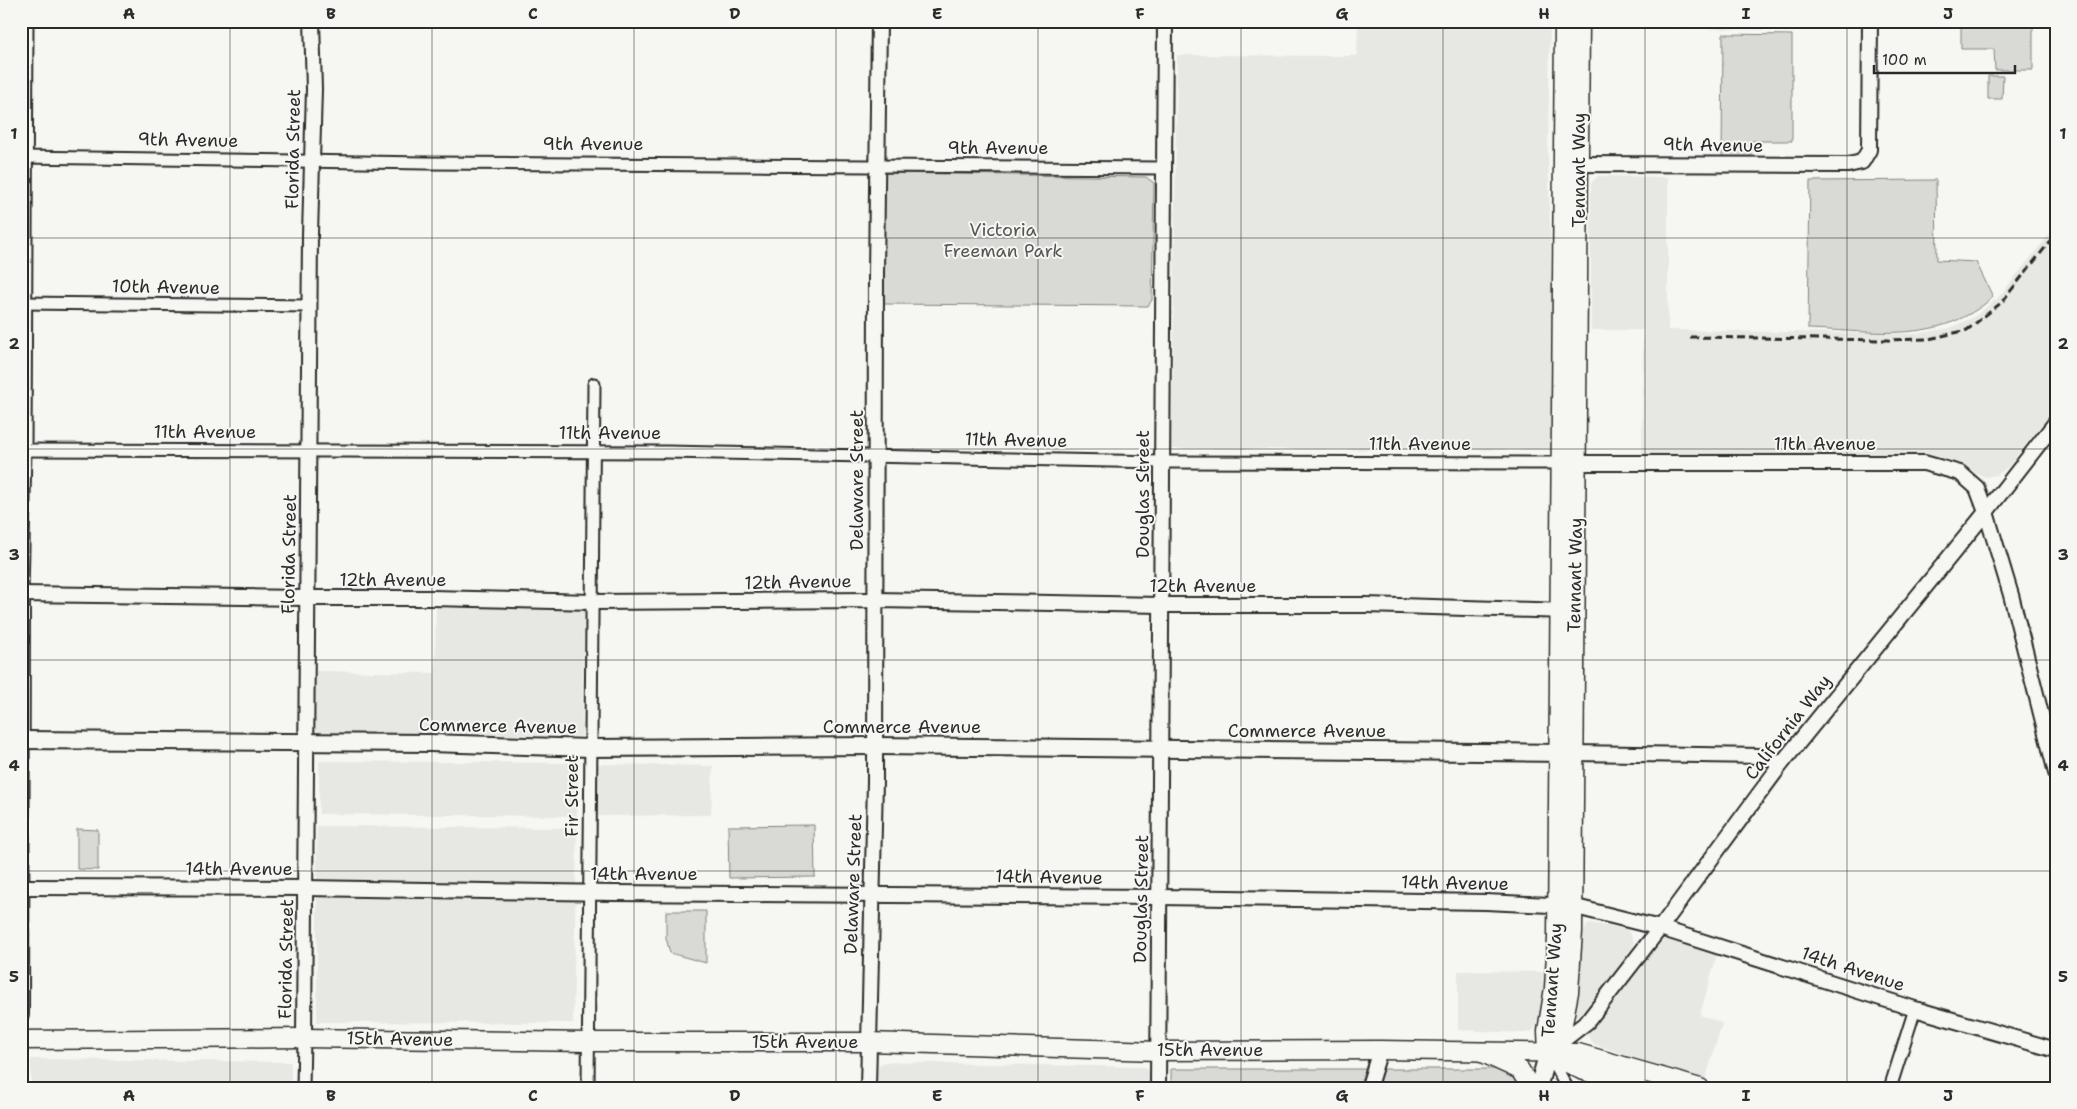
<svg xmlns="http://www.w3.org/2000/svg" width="2077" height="1109" viewBox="0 0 2077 1109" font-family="'Shantell Sans',sans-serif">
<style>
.built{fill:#e7e7e3}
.green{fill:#d9d9d5;stroke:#828280}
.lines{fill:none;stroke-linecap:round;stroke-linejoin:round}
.minor-casing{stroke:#2b2b2b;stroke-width:15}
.tertiary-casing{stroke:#2b2b2b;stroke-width:18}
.secondary-casing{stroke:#2b2b2b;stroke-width:20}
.primary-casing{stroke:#2b2b2b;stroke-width:21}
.minor{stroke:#f6f6f2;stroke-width:11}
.tertiary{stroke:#f6f6f2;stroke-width:14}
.secondary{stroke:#f6f6f2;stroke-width:16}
.primary{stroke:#f6f6f2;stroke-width:18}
.rail{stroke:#2b2b2b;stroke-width:3;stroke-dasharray:8 4;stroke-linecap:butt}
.grid{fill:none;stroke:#2b2b2b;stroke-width:1;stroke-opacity:0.55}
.labels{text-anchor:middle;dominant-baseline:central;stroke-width:4;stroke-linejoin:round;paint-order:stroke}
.street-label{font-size:18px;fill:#2b2b2b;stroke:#f6f6f2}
.park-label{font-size:18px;fill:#565656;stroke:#f6f6f2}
.neatline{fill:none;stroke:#2b2b2b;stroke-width:2}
.grid-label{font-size:16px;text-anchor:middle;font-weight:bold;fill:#2b2b2b}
</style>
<rect width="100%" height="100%" fill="#f6f6f2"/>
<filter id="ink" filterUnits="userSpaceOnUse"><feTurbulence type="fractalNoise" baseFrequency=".02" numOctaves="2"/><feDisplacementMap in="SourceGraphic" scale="10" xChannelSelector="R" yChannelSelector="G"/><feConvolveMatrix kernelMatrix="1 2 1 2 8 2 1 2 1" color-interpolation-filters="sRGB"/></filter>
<g filter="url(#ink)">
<!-- built -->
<g class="built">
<path d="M 1358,21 L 1550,21 L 1548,151 L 1556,450 L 1172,449 L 1177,55 L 1357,56 Z"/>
<path d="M 1614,21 L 1803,21 L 1802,30 L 1614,28 Z"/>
<path d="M 1598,176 L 1668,177 L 1668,330 L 1916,334 L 1950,328 L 1974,317 L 1998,298 L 2056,226 L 2056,407 L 2008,467 L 1997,475 L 1987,477 L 1977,474 L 1963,464 L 1940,457 L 1642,454 L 1643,330 L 1591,330 L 1591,183 Z"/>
<path d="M 436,607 L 584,609 L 582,736 L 315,732 L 316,671 L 435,673 Z"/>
<path d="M 319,761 L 578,763 L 577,816 L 319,814 Z"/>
<path d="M 598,764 L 713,766 L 711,815 L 598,816 Z"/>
<path d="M 317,826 L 577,828 L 573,1023 L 317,1022 Z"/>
<path d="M 1589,923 L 1627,929 L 1634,942 L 1633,947 L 1581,1018 L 1576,1015 L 1580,938 Z"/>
<path d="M 1669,938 L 1717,954 L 1700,1015 L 1722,1023 L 1705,1081 L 1594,1044 L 1586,1034 L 1587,1029 L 1663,940 Z"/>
<path d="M 1458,971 L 1549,972 L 1545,998 L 1535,1028 L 1531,1032 L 1524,1033 L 1458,1030 Z"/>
<path d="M 31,1059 L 291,1062 L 291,1088 L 31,1088 Z"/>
<path d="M 886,1062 L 1145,1067 L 1151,1073 L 1151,1088 L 878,1088 L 878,1068 L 880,1064 Z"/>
</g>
<!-- green -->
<g class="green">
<path d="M 2033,21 L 2033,70 L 1995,70 L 1994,49 L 1961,49 L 1961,22 L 1884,22 Z"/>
<path d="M 1723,34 L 1792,35 L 1792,141 L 1751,141 L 1751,157 L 1722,157 Z"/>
<path d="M 1988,76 L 2003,76 L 2002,99 L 1988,99 Z"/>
<path d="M 885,173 L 1146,177 L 1154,183 L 1152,300 L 1148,306 L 883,304 Z"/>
<path d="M 1936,180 L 1937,260 L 1976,262 L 1993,297 C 1940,345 1874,331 1808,329 L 1810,181 Z"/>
<path d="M 814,825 L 815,877 L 729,878 L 728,826 Z"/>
<path d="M 77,829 L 98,830 L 98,870 L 77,869 Z"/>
<path d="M 666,911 L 706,911 L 706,963 L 670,953 L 666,938 Z"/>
<path d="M 1171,1069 L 1502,1069 L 1516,1072 L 1526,1088 L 1171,1088 Z"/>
</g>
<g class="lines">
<defs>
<g id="minor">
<path d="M 21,157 L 426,163 L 1164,168"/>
<path d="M 21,303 L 310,306"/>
<path d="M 21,450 L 667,452 L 1162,462 L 1567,463"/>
<path d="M 22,594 L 25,450 L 27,21"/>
<path d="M 1549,1054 L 1567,1088"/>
<path d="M 303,1088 L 304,1038"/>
<path d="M 588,1088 L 594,384"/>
<path d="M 1890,1088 L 1915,1009"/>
</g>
<g id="tertiary">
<path d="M 1569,164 L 1848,165 L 1862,162 L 1869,150 L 1870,21"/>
<path d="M 1576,463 L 1924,463 L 1960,473 L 1977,488 L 1986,512 L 2011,595 L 2056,773"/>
<path d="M 21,594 L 307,598 L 432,598 L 593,602 L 876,600 L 1161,605 L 1366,605 L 1568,611"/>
<path d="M 1574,753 L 1762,756 L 1782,763"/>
<path d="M 21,887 L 305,888 L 614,893 L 1159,897 L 1486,902 L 1572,906 L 1660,928 L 1915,1009 L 2056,1050"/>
<path d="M 21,1015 L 22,594"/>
<path d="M 304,1038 L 310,235 L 314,89 L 312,21"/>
<path d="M 1556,1046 L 1587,1022 L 1660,928 L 1782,763 L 1986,512 L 2056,422"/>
<path d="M 868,1088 L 875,781 L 876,274 L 879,21"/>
<path d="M 1158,1088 L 1165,21"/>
<path d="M 1366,1088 L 1369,1086 L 1380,1050"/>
</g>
<g id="secondary">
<path d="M 21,740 L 430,743 L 590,748 L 875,746 L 1571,753"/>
<path d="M 1538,1088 L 1548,1052"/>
</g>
<g id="primary">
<path d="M 21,1040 L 304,1038 L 588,1042 L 868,1042 L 1158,1051 L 1380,1050 L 1578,1053 L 1700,1088"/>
<path d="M 1548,1052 L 1561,1034 L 1569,992 L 1573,931 L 1580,21"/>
<path d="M 1548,1052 L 1547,1031 L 1554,988 L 1557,938 L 1564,21"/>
<path d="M 1485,1054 L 1520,1070 L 1531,1088"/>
<path d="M 1550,1054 L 1581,1070 L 1639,1088"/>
</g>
</defs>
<!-- minor casing -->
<use href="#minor" class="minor-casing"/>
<!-- tertiary casing -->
<use href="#tertiary" class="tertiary-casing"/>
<!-- secondary casing -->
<use href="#secondary" class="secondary-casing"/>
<!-- primary casing -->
<use href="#primary" class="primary-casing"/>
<!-- minor -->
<use href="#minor" class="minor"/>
<!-- tertiary -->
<use href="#tertiary" class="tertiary"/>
<!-- secondary -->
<use href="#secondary" class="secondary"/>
<!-- primary -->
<use href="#primary" class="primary"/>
<!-- rail -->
<path class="rail" d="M 1690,337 L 1885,340 L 1929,339 L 1967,330 L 2001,303 L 2056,234"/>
</g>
</g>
<!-- grid -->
<path class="grid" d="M 230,21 L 230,1088M 432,21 L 432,1088M 634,21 L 634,1088M 836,21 L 836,1088M 1038,21 L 1038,1088M 1241,21 L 1241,1088M 1443,21 L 1443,1088M 1645,21 L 1645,1088M 1847,21 L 1847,1088M 21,238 L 2056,238M 21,449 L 2056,449M 21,660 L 2056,660M 21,871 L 2056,871"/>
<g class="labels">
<!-- street labels -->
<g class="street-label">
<text transform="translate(188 140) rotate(1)">9th Avenue</text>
<text x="593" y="144">9th Avenue</text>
<text transform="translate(1713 145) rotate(1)">9th Avenue</text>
<text x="998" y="148">9th Avenue</text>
<text transform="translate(293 149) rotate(-89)">Florida Street</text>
<text transform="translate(1579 170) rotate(-90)">Tennant Way</text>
<text transform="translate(166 287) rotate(1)">10th Avenue</text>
<text x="205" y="432">11th Avenue</text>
<text x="610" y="433">11th Avenue</text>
<text transform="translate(1016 440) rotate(1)">11th Avenue</text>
<text x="1420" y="444">11th Avenue</text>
<text x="1825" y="444">11th Avenue</text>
<text transform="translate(857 480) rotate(-90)">Delaware Street</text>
<text transform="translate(1143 494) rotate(-90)">Douglas Street</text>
<text transform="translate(289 554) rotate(-89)">Florida Street</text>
<text transform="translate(1575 575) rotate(-89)">Tennant Way</text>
<text x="393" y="580">12th Avenue</text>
<text transform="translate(798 582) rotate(-1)">12th Avenue</text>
<text x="1203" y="586">12th Avenue</text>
<text transform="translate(498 726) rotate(1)">Commerce Avenue</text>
<text x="902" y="727">Commerce Avenue</text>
<text transform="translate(1788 727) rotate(-52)">California Way</text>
<text x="1307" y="731">Commerce Avenue</text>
<text transform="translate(572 796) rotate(-90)">Fir Street</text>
<text x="239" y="869">14th Avenue</text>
<text x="644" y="874">14th Avenue</text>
<text transform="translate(1049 877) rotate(1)">14th Avenue</text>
<text transform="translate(1455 883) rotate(1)">14th Avenue</text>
<text transform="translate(853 884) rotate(-88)">Delaware Street</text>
<text transform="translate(1141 899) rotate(-89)">Douglas Street</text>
<text transform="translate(286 959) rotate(-89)">Florida Street</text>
<text transform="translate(1853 969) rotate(18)">14th Avenue</text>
<text transform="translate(1552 980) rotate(-86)">Tennant Way</text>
<text transform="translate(400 1039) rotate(1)">15th Avenue</text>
<text x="805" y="1042">15th Avenue</text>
<text x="1210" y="1050">15th Avenue</text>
</g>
<!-- park labels -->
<g class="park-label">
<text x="1003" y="230">Victoria<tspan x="1003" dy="21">Freeman Park</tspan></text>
</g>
</g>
<!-- margin -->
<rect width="2077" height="1109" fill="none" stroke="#f6f6f2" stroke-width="55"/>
<!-- scale -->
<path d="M1874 65v8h141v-8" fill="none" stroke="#2b2b2b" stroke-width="2.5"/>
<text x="1882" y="65" font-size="15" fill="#2b2b2b" stroke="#f6f6f2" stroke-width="4" paint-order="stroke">100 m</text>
<rect x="28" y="28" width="2022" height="1054" class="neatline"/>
<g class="grid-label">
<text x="129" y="19">A</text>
<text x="331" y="19">B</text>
<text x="533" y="19">C</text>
<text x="735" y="19">D</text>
<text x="937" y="19">E</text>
<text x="1140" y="19">F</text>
<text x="1342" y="19">G</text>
<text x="1544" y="19">H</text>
<text x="1746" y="19">I</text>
<text x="1948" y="19">J</text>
<text x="14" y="139">1</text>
<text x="2063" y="139">1</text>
<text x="14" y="349">2</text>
<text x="2063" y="349">2</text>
<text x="14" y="560">3</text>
<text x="2063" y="560">3</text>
<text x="14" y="771">4</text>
<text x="2063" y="771">4</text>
<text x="14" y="982">5</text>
<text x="2063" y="982">5</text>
<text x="129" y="1101">A</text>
<text x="331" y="1101">B</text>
<text x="533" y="1101">C</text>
<text x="735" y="1101">D</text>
<text x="937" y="1101">E</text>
<text x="1140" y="1101">F</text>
<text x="1342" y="1101">G</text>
<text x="1544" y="1101">H</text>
<text x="1746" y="1101">I</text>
<text x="1948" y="1101">J</text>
</g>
</svg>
